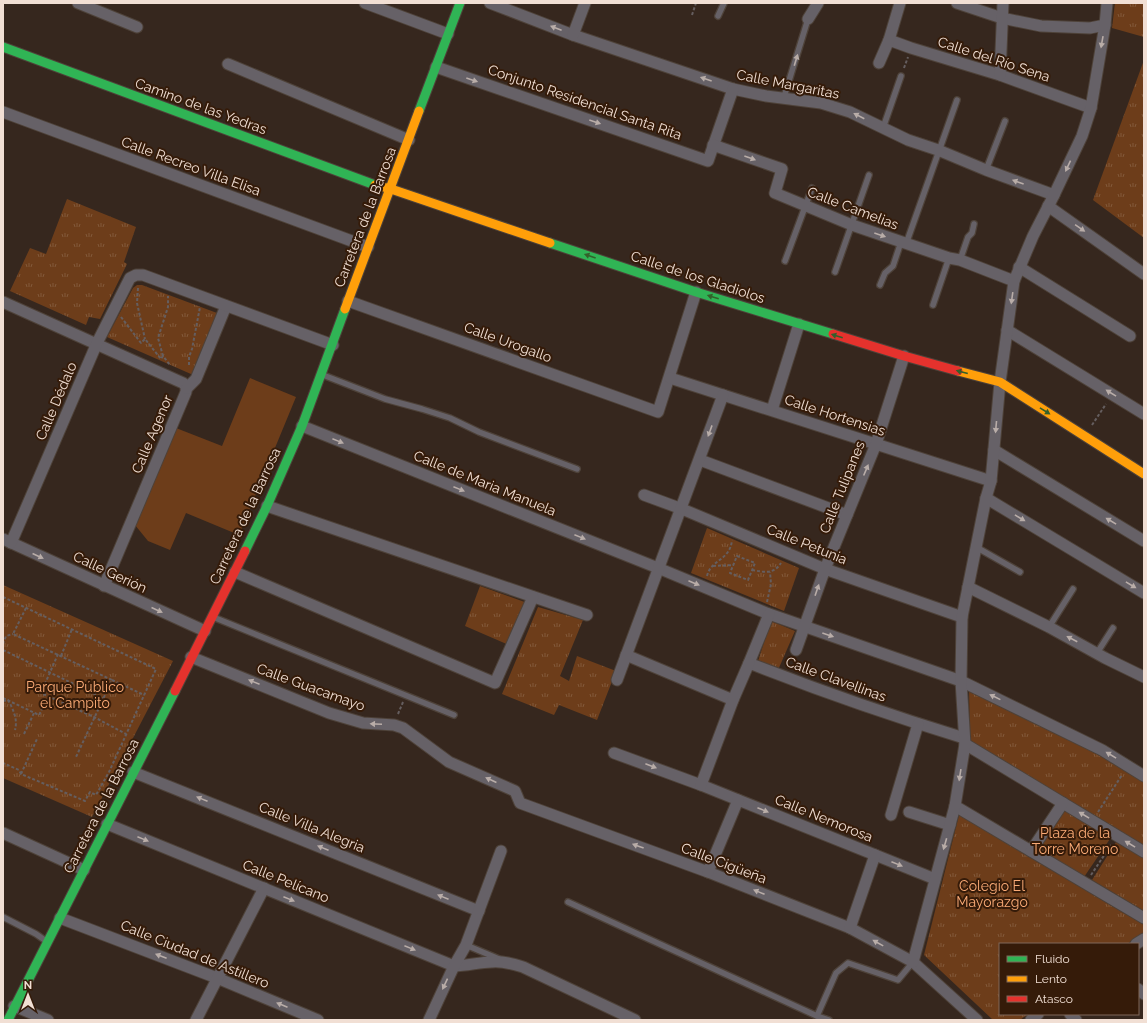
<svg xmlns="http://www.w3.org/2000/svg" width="1147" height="1023" viewBox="0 0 1147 1023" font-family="Raleway,sans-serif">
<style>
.grass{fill:#6d3d1a}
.park{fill:url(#park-tufts)}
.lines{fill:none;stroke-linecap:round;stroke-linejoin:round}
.lane-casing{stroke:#4e4239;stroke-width:8}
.street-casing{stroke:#4e4239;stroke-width:13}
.fast-casing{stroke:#4e4239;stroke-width:11}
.slow-casing{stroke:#4e4239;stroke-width:11}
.jam-casing{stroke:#4e4239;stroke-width:11}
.path{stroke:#655e5f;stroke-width:2;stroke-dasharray:3 2;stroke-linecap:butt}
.lane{stroke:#666167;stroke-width:5.5}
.street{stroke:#666167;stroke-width:11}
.fast{stroke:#30b455;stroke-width:9}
.slow{stroke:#ff9f0a;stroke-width:9}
.jam{stroke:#e5322d;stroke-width:9}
.oneway{fill:#b9ada8}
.oneway2{fill:#33602b}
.labels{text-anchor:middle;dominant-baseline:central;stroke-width:4;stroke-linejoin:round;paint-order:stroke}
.street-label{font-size:14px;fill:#f1dfd4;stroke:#351b09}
.park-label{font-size:14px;fill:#fbab76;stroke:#351b09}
</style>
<defs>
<pattern id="park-tufts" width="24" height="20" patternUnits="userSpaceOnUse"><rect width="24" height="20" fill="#6d3d1a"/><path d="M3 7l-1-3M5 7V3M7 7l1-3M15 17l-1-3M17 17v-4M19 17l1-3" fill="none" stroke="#82593a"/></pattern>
</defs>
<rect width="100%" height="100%" fill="#36271e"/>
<!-- grass -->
<path class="grass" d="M 250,378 L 296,397 L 239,535 L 186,513 L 170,550 L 148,541 L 135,525 L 176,428 L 222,446 Z"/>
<!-- park -->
<g class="park">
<path d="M 1115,3 L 1144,3 L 1144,37 L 1112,28 Z"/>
<path d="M 1144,60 L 1144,238 L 1093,200 Z"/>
<path d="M 67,199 L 136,227 L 124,262 L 127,264 L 100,319 L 89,317 L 86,325 L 10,291 L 30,248 L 46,254 Z"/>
<path d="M 137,285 L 142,285 L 225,316 L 200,378 L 107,337 L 133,288 Z"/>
<path d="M 707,528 L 799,568 L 784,611 L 691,573 Z"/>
<path d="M 3,585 L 173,661 L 92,817 L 3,778 Z"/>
<path d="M 480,586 L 530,604 L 511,646 L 465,626 Z"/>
<path d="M 538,607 L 583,620 L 560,676 L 569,681 L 577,656 L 616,671 L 597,720 L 559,705 L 554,715 L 502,694 Z"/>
<path d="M 771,621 L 795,631 L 778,670 L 758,661 Z"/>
<path d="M 969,688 L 1122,767 L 1144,780 L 1144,847 L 970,741 Z"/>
<path d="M 1066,805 L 1114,833 L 1084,877 L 1036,849 Z"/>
<path d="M 959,815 L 1144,925 L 1144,932 L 1127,944 L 1000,944 L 1000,1014 L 1028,1014 L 1020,1020 L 993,1020 L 924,955 Z"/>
<path d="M 1118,839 L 1144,855 L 1144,911 L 1092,880 Z"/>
</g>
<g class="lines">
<defs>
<g id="lane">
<path d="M 718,16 L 724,3"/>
<path d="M 784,97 L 808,19"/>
<path d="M 883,128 L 901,76"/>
<path d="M 986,170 L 1005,121"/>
<path d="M 906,244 L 957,100"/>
<path d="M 960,260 L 968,237 L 972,233 L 974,224"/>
<path d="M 785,261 L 812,188"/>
<path d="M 835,272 L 869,175"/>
<path d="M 880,285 L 885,273 L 893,266 L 901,242"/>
<path d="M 933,305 L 949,258"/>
<path d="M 323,375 L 385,399 L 422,409 L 450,418 L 479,432 L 577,469"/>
<path d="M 976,547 L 1020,572"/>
<path d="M 213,617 L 454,715"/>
<path d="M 1049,627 L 1073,589"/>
<path d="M 1097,653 L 1113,628"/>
<path d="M 568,902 L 817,1016 L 829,1020"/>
<path d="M 3,917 L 36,934 L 46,941"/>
<path d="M 466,945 L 499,959"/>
<path d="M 817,1016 L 836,973 L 848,963 L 898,980 L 913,962"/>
</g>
<g id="street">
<path d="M 78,3 L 137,27"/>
<path d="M 365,3 L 448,34"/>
<path d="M 490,3 L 573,35 L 733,89 L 766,96 L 821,103 L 850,112 L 908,140 L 938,150 L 986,170 L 1054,195"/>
<path d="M 957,3 L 1002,18 L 1041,26 L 1090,28 L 1105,25"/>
<path d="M 808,19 L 818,3"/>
<path d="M 573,35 L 585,3"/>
<path d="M 889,40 L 911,48 L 1000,75 L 1091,108"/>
<path d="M 879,63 L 889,40 L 900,3"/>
<path d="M 228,64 L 409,140"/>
<path d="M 436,67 L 708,161 L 733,89"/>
<path d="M 1000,75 L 1003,3"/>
<path d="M 3,112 L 368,247"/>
<path d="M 713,145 L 782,169 L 775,193 L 852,225 L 949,258 L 960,260 L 1014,281"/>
<path d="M 1048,206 L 1144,274"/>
<path d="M 1019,267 L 1130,336"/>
<path d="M 348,301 L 658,412 L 696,292"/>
<path d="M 3,302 L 174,379 L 183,383 L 186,386 L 186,392 L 104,586"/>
<path d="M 1007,330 L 1144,414"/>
<path d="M 670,378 L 991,481"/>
<path d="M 187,388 L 196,379 L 226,306"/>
<path d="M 772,410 L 799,324"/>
<path d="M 302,426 L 658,568 L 769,614 L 961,681 L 1102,750 L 1144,776"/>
<path d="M 994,450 L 1144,541"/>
<path d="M 700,460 L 847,515"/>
<path d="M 644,495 L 682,509 L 825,569 L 962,617"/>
<path d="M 986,498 L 1144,593"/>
<path d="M 267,506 L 587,615"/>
<path d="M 3,539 L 205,631"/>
<path d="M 11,543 L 97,343 L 130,278 L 136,275 L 143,275 L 333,345"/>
<path d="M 235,572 L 495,683 L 533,597"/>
<path d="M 968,587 L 1049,627 L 1105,658 L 1144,677"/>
<path d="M 769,614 L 749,663 C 820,691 892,716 964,738"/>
<path d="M 796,650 L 825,569 L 876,444 L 904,356"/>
<path d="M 626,655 L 733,700"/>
<path d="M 191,657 L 329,713 L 363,723 L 394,725 L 403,728 L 449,762 L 515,791 L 520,803 L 708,872 L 850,928 L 913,962 L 977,1020"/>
<path d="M 617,680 L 723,395"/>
<path d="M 965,744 L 1144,852"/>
<path d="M 614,753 L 701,785 L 935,879"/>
<path d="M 133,772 L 479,911"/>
<path d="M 701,785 L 733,700 L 749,663"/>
<path d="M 955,806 L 1144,918"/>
<path d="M 909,812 L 950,825"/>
<path d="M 891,815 L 918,724"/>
<path d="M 107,824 L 454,966 C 468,966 479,962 492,962 C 503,961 513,964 523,967 L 635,1020"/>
<path d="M 3,833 L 84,870"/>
<path d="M 1031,851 L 1063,803"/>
<path d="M 708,872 L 738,800"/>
<path d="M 60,918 L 217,978 L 318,1020"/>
<path d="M 850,928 L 875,855"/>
<path d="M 1136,944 L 1144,939"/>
<path d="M 913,962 L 955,806 L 965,744 L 961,681 L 962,617 L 986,498 L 991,481 L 1000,382 L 1014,281 L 1033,236 L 1054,195 L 1082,136 L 1091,108 L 1105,25 L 1107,3"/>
<path d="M 1138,989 L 1144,994"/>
<path d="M 14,1006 L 48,1020"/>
<path d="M 1070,1014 L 1076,1020"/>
<path d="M 196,1020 L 264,888"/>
<path d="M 429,1020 L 454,966 L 466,945 L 501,851"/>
<path d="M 1031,1020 L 1038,1014"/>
</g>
<g id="fast">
<path d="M 3,47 L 375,185"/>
<path d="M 419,111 L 460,3"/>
<path d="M 550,243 L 696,292 L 833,334"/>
<path d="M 245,551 L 267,506 L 302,426 L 345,309"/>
<path d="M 8,1020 L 175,691"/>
</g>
<g id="slow">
<path d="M 375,185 L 391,189 L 550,243"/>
<path d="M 345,309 L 419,111"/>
<path d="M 958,371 L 1000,382 L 1144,474"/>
</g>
<g id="jam">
<path d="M 833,334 L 904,356 L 958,371"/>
<path d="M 175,691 L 245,551"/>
</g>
</defs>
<!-- lane casing -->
<use href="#lane" class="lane-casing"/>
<!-- street casing -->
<use href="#street" class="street-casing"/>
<!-- fast casing -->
<use href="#fast" class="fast-casing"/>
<!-- slow casing -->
<use href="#slow" class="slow-casing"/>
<!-- jam casing -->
<use href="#jam" class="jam-casing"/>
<!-- path -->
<g class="path">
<path d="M 692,15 L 696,3"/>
<path d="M 904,68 L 908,57"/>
<path d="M 138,288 L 137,303 L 145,339"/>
<path d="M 121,317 L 141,343 L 145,339 L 161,359 L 163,356 L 170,365"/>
<path d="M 163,356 L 158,338 L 168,307 L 168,296"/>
<path d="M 189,365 L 189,357 L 192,349 L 200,307"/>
<path d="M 1092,425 L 1106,404"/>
<path d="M 737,556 L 755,563 L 748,580 L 730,573 Z"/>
<path d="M 713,566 L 734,565"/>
<path d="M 752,570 C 764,572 773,575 781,563"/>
<path d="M 707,576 C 711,559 730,561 732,540"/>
<path d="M 3,597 L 156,669 L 109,772 L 96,795 L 90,792 L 85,801 L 21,774 L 19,770 L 3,763"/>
<path d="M 767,602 L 771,584 L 770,572"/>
<path d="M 26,608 L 13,634 L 112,680 L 76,757"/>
<path d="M 3,644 L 6,636 L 13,634"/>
<path d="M 3,650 L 103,698"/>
<path d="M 58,654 L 41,693 L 94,717 L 126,734"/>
<path d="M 61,656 L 72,629"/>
<path d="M 112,680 L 144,695"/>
<path d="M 3,698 L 39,715 L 48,697"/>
<path d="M 3,701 L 8,700 C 13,709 18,719 15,730"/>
<path d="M 398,714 L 403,702"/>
<path d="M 24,734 L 34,713"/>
<path d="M 21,774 L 37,739"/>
<path d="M 1098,812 L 1122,775"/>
<path d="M 1091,875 L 1111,845"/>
</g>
<!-- lane -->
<use href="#lane" class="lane"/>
<!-- street -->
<use href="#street" class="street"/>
<!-- fast -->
<use href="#fast" class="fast"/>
<!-- slow -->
<use href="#slow" class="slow"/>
<!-- jam -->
<use href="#jam" class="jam"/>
</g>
<!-- one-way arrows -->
<defs><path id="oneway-solid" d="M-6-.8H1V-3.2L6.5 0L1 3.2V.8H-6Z"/></defs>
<g class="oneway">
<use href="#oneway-solid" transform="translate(556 28) rotate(-159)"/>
<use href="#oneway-solid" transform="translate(1102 42) rotate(100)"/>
<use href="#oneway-solid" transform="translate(796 60) rotate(-73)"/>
<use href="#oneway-solid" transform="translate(706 79) rotate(-161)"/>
<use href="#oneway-solid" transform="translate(472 80) rotate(19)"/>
<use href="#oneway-solid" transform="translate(859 116) rotate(-153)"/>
<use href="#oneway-solid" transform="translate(595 122) rotate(19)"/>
<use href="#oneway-solid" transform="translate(750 158) rotate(20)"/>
<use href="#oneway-solid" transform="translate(1068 166) rotate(115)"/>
<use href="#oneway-solid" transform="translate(1018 182) rotate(-160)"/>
<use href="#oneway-solid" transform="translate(1080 228) rotate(35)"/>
<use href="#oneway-solid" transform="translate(880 235) rotate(19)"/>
<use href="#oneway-solid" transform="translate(1012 298) rotate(98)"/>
<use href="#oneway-solid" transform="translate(1111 393) rotate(-148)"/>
<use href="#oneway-solid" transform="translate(996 427) rotate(95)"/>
<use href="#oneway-solid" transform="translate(710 431) rotate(110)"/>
<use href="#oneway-solid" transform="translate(338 441) rotate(22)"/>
<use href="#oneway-solid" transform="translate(866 470) rotate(-67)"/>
<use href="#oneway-solid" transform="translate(459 489) rotate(22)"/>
<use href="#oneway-solid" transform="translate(1020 518) rotate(31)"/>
<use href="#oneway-solid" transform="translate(1111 521) rotate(-149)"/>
<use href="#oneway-solid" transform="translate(580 537) rotate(22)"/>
<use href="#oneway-solid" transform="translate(38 556) rotate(25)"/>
<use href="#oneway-solid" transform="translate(694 583) rotate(23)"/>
<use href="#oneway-solid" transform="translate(1131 585) rotate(31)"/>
<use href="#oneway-solid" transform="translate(817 590) rotate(-71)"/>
<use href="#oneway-solid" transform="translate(157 610) rotate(24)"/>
<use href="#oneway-solid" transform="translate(828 635) rotate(19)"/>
<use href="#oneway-solid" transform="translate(1072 639) rotate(-152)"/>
<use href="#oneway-solid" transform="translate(254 682) rotate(-158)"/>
<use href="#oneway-solid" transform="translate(995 697) rotate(-154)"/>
<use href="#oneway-solid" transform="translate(376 724) rotate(-178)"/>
<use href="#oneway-solid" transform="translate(1111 755) rotate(-149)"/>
<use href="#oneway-solid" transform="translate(651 766) rotate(21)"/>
<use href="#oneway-solid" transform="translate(960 775) rotate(99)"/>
<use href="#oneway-solid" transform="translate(491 780) rotate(-155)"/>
<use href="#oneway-solid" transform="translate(202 799) rotate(-158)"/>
<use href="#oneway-solid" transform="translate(763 810) rotate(22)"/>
<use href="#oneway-solid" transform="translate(1084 815) rotate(-149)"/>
<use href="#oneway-solid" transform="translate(143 839) rotate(22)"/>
<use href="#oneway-solid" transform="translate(945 844) rotate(106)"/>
<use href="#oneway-solid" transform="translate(1130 844) rotate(-149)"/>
<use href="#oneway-solid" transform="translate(638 846) rotate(-160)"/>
<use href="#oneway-solid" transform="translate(323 848) rotate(-158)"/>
<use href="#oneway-solid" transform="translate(897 864) rotate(22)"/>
<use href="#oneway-solid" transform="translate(759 892) rotate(-158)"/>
<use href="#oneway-solid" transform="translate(443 897) rotate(-158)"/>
<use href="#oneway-solid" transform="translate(289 899) rotate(22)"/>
<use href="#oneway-solid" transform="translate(878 943) rotate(-151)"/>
<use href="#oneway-solid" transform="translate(410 948) rotate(22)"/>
<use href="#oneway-solid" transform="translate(161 956) rotate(-159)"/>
<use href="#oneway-solid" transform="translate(445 984) rotate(115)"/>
<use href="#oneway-solid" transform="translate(282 1005) rotate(-157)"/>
</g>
<g class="oneway2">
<use href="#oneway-solid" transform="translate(590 256) rotate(-161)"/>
<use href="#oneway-solid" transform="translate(713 297) rotate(-163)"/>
<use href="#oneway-solid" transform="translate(837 336) rotate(-163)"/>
<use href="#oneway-solid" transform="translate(962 372) rotate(-165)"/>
<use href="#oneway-solid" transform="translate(1045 411) rotate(32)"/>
</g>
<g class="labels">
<!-- street labels -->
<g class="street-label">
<text transform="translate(994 59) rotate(18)">Calle del Río Sena</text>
<text transform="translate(788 84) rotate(11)">Calle Margaritas</text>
<text transform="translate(585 102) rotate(19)">Conjunto Residencial Santa Rita</text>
<text transform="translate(201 106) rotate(20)">Camino de las Yedras</text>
<text transform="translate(191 166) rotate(20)">Calle Recreo Villa Elisa</text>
<text transform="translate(853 208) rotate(21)">Calle Camelias</text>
<text transform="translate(365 217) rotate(-69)">Carretera de la Barrosa</text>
<text transform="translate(698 277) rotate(18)">Calle de los Gladiolos</text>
<text transform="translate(508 342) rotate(20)">Calle Urogallo</text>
<text transform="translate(56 401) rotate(-67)">Calle Dédalo</text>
<text transform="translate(835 415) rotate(18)">Calle Hortensias</text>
<text transform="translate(152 434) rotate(-67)">Calle Agenor</text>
<text transform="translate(485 483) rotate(22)">Calle de Maria Manuela</text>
<text transform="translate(842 487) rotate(-68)">Calle Tulipanes</text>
<text transform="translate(245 516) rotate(-65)">Carretera de la Barrosa</text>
<text transform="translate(807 544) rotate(22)">Calle Petunia</text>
<text transform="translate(110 572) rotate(25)">Calle Gerión</text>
<text transform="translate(836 679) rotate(20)">Calle Clavellinas</text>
<text transform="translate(311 687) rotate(20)">Calle Guacamayo</text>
<text transform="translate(101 806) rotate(-63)">Carretera de la Barrosa</text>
<text transform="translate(824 818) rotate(22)">Calle Nemorosa</text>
<text transform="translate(312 827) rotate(22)">Calle Villa Alegria</text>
<text transform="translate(724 863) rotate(21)">Calle Cigüeña</text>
<text transform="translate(286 881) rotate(22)">Calle Pelícano</text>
<text transform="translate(195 954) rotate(22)">Calle Ciudad de Astillero</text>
</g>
<!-- park labels -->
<g class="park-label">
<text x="75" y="687">Parque Público<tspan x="75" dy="16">el Campito</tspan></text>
<text x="1075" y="833">Plaza de la<tspan x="1075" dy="16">Torre Moreno</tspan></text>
<text x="992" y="886">Colegio El<tspan x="992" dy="16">Mayorazgo</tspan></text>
</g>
</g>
<!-- border -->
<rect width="1147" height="1023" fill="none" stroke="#f1dfd4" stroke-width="8"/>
<!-- legend -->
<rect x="999" y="943" width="140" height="72" fill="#351b09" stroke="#80695a"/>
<rect x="1007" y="956" width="20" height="6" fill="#30b455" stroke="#80695a"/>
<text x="1035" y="963" font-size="12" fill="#f1dfd4">Fluido</text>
<rect x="1007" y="976" width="20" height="6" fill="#ff9f0a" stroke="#80695a"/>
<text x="1035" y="983" font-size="12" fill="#f1dfd4">Lento</text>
<rect x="1007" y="996" width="20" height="6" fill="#e5322d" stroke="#80695a"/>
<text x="1035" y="1003" font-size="12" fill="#f1dfd4">Atasco</text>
<!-- north arrow -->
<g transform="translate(28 995)" stroke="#351b09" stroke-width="3" paint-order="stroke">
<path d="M0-3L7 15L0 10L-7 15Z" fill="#f1dfd4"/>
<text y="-6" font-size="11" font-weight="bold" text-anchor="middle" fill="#f1dfd4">N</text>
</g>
</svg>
